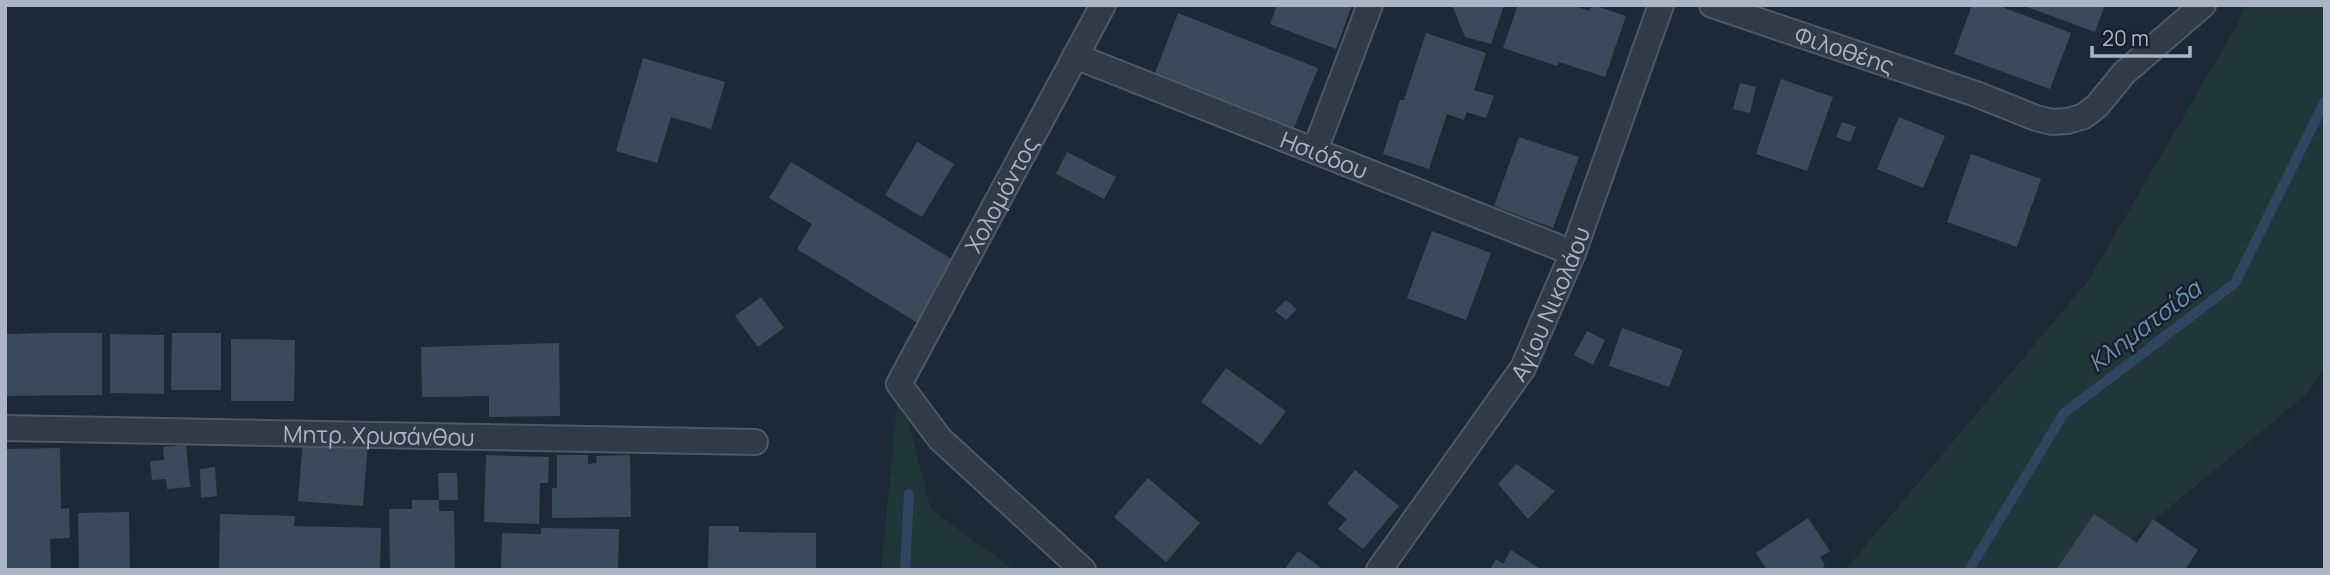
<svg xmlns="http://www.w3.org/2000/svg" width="2330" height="575" viewBox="0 0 2330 575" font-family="Manrope,sans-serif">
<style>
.green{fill:#203638}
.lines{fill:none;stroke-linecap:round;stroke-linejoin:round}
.stream{stroke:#2f4560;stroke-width:10}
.building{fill:#3b495a}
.street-casing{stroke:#4f5866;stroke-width:28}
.street{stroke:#313b47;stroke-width:24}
.labels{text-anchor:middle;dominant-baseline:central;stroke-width:5;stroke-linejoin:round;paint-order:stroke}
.street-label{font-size:23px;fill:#abb5c5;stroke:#17202c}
.water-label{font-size:24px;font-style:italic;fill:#718eb0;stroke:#17202c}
</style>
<rect width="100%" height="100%" fill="#1e2937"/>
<!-- green -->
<g class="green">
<path d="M 2245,5 L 2325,5 L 2325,365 L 2308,393 L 2094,570 L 1845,570 L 2088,281 L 2238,23 Z"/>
<path d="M 899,384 L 931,509 L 1014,570 L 881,570 Z"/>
</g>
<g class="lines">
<!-- stream -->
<g class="stream">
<path d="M 905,570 L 909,494"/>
<path d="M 1969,570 L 2064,413 L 2235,283 L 2325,101"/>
</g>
</g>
<!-- building -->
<g class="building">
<path d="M 1277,5 L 1352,5 L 1336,49 L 1270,24 Z"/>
<path d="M 1452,5 L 1504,5 L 1491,44 L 1465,37 Z"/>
<path d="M 1518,5 L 1578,5 L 1577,7 L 1589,11 L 1593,5 L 1626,16 L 1605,77 L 1559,62 L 1557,66 L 1503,48 Z"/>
<path d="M 1972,5 L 1997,5 L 2071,33 L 2050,89 L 1954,54 Z"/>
<path d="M 2022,5 L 2105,5 L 2095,32 Z"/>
<path d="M 1178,13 L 1318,68 L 1293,130 L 1152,81 Z"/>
<path d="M 1426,33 L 1486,53 L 1474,90 L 1494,96 L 1486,118 L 1467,112 L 1464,120 L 1447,114 L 1429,169 L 1383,154 L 1400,100 L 1404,100 Z"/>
<path d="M 643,58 L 725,82 L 711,129 L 671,117 L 657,163 L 616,151 Z"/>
<path d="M 1781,79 L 1833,97 L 1807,171 L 1756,154 Z"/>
<path d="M 1740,83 L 1756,87 L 1750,113 L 1733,109 Z"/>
<path d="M 1899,117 L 1945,136 L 1923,188 L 1877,169 Z"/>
<path d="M 1842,122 L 1856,127 L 1850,142 L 1836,137 Z"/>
<path d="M 1519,137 L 1579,157 L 1553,228 L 1494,206 Z"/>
<path d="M 917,142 L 954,164 L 922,217 L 885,195 Z"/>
<path d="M 1067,152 L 1116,177 L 1104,199 L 1056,174 Z"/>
<path d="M 1971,154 L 2041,179 L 2017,247 L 1947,222 Z"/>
<path d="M 791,162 L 958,263 L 921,325 L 797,249 L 812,224 L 769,198 Z"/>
<path d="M 1432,231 L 1491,253 L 1466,320 L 1407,298 Z"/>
<path d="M 761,297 L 784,328 L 758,347 L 735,316 Z"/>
<path d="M 1286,300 L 1297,309 L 1286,320 L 1275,311 Z"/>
<path d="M 1622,328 L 1683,350 L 1669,387 L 1609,366 Z"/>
<path d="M 1587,331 L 1605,340 L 1593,365 L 1574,355 Z"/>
<path d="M 53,333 L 102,333 L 102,395 L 5,396 L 5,334 Z"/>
<path d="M 172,333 L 221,333 L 221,390 L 171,390 Z"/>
<path d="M 110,334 L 164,335 L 164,394 L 110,393 Z"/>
<path d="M 231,339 L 295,340 L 294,401 L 231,401 Z"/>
<path d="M 559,343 L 560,416 L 489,417 L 489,396 L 422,397 L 421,347 Z"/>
<path d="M 1226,368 L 1286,411 L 1261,445 L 1201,402 Z"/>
<path d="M 303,439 L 368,444 L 363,506 L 298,501 Z"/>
<path d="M 186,445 L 190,487 L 167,489 L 166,479 L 152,480 L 150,461 L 164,460 L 163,447 Z"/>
<path d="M 60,448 L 61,509 L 69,508 L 70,538 L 50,539 L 51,570 L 5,570 L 5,449 Z"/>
<path d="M 486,455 L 549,457 L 548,483 L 540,483 L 539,524 L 484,522 Z"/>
<path d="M 557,455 L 588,455 L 588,464 L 597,463 L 596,456 L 630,455 L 631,517 L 552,518 L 552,488 L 557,488 Z"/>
<path d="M 1516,464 L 1555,491 L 1528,519 L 1498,484 Z"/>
<path d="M 215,467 L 217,496 L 201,498 L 200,469 Z"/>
<path d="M 1355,470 L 1399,506 L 1363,549 L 1338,529 L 1347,519 L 1327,504 Z"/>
<path d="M 438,473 L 457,473 L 458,500 L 439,500 Z"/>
<path d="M 1148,478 L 1200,523 L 1166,562 L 1114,517 Z"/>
<path d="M 412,500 L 439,500 L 439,511 L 454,511 L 455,570 L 390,570 L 389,509 L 412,509 Z"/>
<path d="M 129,512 L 130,570 L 79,570 L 78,513 Z"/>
<path d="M 220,514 L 295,516 L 294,526 L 381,528 L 380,570 L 219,570 Z"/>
<path d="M 2094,514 L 2137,543 L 2153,519 L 2198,550 L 2185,570 L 2056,570 Z"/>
<path d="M 1808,518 L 1830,551 L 1820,557 L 1825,566 L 1820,570 L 1767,570 L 1756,553 Z"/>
<path d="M 709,526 L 739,526 L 739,532 L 816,533 L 816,570 L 708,570 Z"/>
<path d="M 541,528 L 619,529 L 618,570 L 501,570 L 502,533 L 541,534 Z"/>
<path d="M 1511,550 L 1542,570 L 1490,570 L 1496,559 L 1503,564 Z"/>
<path d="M 1298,551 L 1324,570 L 1284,570 Z"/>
</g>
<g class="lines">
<defs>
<g id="street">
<path id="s1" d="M 1712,5 L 1976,94 L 2036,118 L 2052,122 L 2068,121 L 2084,116 L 2097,106 L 2124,73 L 2203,5"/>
<path id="s2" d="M 1075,56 L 1573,253"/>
<path d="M 1315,150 L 1370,5"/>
<path id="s3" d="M 5,428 L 755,442"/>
<path id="s4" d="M 1083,570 L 940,439 L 899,384 L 1103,5"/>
<path id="s5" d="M 1379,570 L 1523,368 L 1573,253 L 1661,5"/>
</g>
</defs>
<!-- street casing -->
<use href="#street" class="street-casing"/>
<!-- street -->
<use href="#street" class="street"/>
</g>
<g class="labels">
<!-- street labels -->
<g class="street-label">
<text stroke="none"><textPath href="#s1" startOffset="140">Φιλοθέης</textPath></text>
<text stroke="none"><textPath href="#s2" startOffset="268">Ησιόδου</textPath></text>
<text stroke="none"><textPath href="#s4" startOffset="478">Χολομόντος</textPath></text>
<text stroke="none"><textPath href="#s5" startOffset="318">Αγίου Νικολάου</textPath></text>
<text stroke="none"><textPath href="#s3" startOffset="374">Μητρ. Χρυσάνθου</textPath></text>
</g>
<!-- water labels -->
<g class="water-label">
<text transform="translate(2144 325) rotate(-37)">Κληματσίδα</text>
</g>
</g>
<!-- border -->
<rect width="2330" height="575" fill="none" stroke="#abb5c5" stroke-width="14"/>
<!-- scale -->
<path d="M2092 46v10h98v-10" fill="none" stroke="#abb5c5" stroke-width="3.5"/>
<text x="2102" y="46" font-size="21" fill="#abb5c5" stroke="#17202c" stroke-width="5" paint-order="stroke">20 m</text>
</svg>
